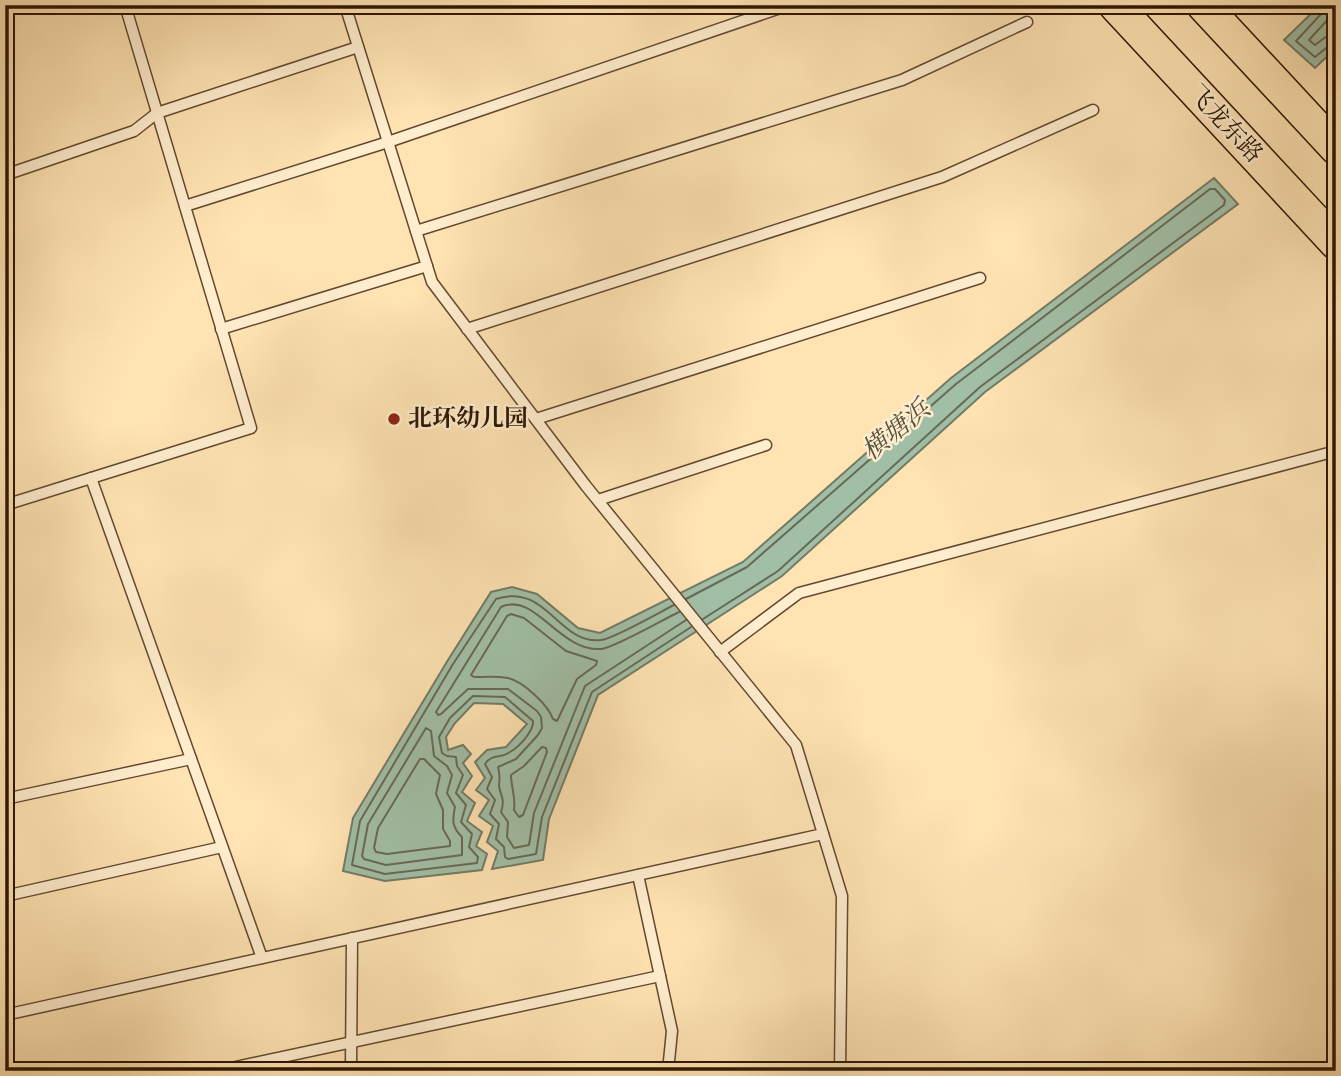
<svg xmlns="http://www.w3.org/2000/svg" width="1341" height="1076" viewBox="0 0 1341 1076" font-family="'Libre Bodoni','Noto Serif SC',serif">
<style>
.water{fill:#a1bfa7;stroke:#737b65;stroke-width:2}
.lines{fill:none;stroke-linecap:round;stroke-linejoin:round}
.shore{stroke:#676a54;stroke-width:2}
.service-casing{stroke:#62492e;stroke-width:13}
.primary-casing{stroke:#2d1602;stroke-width:35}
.service{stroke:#ffedce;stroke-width:10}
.primary{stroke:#ffe3b3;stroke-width:32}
.poi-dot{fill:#8f2418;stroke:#ffedce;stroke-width:2.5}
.labels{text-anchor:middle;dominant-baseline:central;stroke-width:5;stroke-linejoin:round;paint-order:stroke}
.street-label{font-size:24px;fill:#2d1602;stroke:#ffedce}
.poi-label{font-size:24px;font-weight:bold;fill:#2d1602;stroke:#ffedce;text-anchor:start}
.water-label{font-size:26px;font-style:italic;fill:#56513c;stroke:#ffedce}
</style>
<rect width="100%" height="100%" fill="#ffe3b3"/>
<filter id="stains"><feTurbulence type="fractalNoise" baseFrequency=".00286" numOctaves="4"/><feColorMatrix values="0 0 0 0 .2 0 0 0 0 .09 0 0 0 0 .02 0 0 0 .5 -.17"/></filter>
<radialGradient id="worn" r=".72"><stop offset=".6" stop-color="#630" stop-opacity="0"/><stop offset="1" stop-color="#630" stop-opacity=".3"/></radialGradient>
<!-- water -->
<g class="water">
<path d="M 1320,5 L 1336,5 L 1336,48 L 1315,68 L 1284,40 Z"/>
<path d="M 1214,178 L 1238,204 L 985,392 L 782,576 L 598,695 L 549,819 L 543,860 L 492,869 L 498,851 L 487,842 L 493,826 L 479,816 L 489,800 L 476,790 L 485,778 L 475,762 L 487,750 L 506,747 L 527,724 L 503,704 L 474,703 L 455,723 L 446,737 L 448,750 L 463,745 L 471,754 L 463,763 L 472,776 L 462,792 L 475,803 L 467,821 L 482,832 L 476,846 L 487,854 L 482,870 L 385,881 L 343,871 L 353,818 L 448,660 L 491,592 L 512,587 L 537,594 L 578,628 L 600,633 L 743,562 L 951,378 Z"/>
</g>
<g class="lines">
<!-- shore -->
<g class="shore">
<path d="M 1324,5 L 1323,12 L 1296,41 L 1315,57 L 1330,45 L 1336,44"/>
<path d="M 1333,5 L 1330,17 L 1309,40 L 1315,45 L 1327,36 L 1336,35"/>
<path d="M 686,599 L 747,567 L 956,384 L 1210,189 L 1215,189 L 1225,200 L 1224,205 L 980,387 L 778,571 L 703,619"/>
<path d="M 674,605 C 660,612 613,639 601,640 C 558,645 547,582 496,599 L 453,664 L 360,821 L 352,865 L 385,874 L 477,863 L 478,857 L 469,847 L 472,834 L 461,822 L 466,805 L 456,793 L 463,775 L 457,766 L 456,757 L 447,756 L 442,753 L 439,737 L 450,718 L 473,696 L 505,697 L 533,721 C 534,731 519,747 510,752 C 501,759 492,753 485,764 L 492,777 L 487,789 L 495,800 L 490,814 L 499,824 L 496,839 L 504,847 L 505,857 L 508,859 L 536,854 L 542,817 L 592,692 L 691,627"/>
<path d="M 679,612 C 664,619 614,648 601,649 C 559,652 535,591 501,607 L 436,712 L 438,715 L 441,714 L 468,689 L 508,689 L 537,711 L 541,717 L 542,728 L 538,735 L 516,759 L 498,767 C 500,774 500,777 499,784 C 499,795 506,797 501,812 L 508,822 L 507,837 L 514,848 L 529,845 L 534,813 L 585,686 L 686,620"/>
<path d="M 511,614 L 524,618 L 566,651 L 597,661 L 596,665 L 577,679 L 557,721 L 553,719 C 548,705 524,682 508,678 C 497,676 485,677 474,677 L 471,675 L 507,616 Z"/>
<path d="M 426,728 L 431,731 L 434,756 L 447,766 L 452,775 L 447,793 L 455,807 C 452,821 452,827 462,837 L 462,855 L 386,865 L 364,859 L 362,856 L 368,824 Z"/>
<path d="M 542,747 L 546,748 L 547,752 L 523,815 L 519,817 L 514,810 C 516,797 511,787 511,775 L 524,766 Z"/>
<path d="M 420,759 L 424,759 L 440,775 L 436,794 L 443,810 L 443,829 L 450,841 L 450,846 L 387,854 L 376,852 L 374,848 L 378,828 Z"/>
</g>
<defs>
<g id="service">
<path d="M 345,5 L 432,282 L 586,486 L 796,745 L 842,896 L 840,1071"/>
<path d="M 5,175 L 134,131 L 157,113 L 358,47"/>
<path d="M 185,206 L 388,142 L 789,5"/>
<path d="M 416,231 L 902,80 L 1027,22"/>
<path d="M 221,329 L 427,266"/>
<path d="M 467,329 L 942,177 L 1093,110"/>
<path d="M 536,419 L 980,278"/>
<path d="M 91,478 L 262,958"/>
<path d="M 598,500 L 766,445"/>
<path d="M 5,505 L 251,428 L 125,5"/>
<path d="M 720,652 L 799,593 L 1336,451"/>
<path d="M 5,799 L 191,759"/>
<path d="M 638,875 L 672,1031 L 668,1071"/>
<path d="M 5,896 L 222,847"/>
<path d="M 5,1015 L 823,834"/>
<path d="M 217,1071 L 660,976"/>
<path d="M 351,1071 L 352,938"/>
</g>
<g id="primary">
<path d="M 1115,5 L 1336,243"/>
<path d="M 1203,5 L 1336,148"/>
</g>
</defs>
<!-- service casing -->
<use href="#service" class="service-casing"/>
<!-- primary casing -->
<use href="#primary" class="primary-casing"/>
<!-- service -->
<use href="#service" class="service"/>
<!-- primary -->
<use href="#primary" class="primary"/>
</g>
<!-- markers -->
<circle class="poi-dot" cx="394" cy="419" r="7"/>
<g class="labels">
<!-- street labels -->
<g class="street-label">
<text transform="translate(1225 124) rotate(47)">飞龙东路</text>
</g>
<!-- poi labels -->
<g class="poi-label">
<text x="408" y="419">北环幼儿园</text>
</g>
<!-- water labels -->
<g class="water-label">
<text transform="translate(896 430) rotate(-39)">横塘浜</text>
</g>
</g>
<!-- margin -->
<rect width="1341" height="1076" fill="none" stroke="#ffe3b3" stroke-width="28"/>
<rect x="7" y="7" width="1327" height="1062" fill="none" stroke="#2d1602" stroke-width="3.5"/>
<rect x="14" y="14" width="1313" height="1048" fill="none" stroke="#2d1602" stroke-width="2"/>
<rect width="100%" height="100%" filter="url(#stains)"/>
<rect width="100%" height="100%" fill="url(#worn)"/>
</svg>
